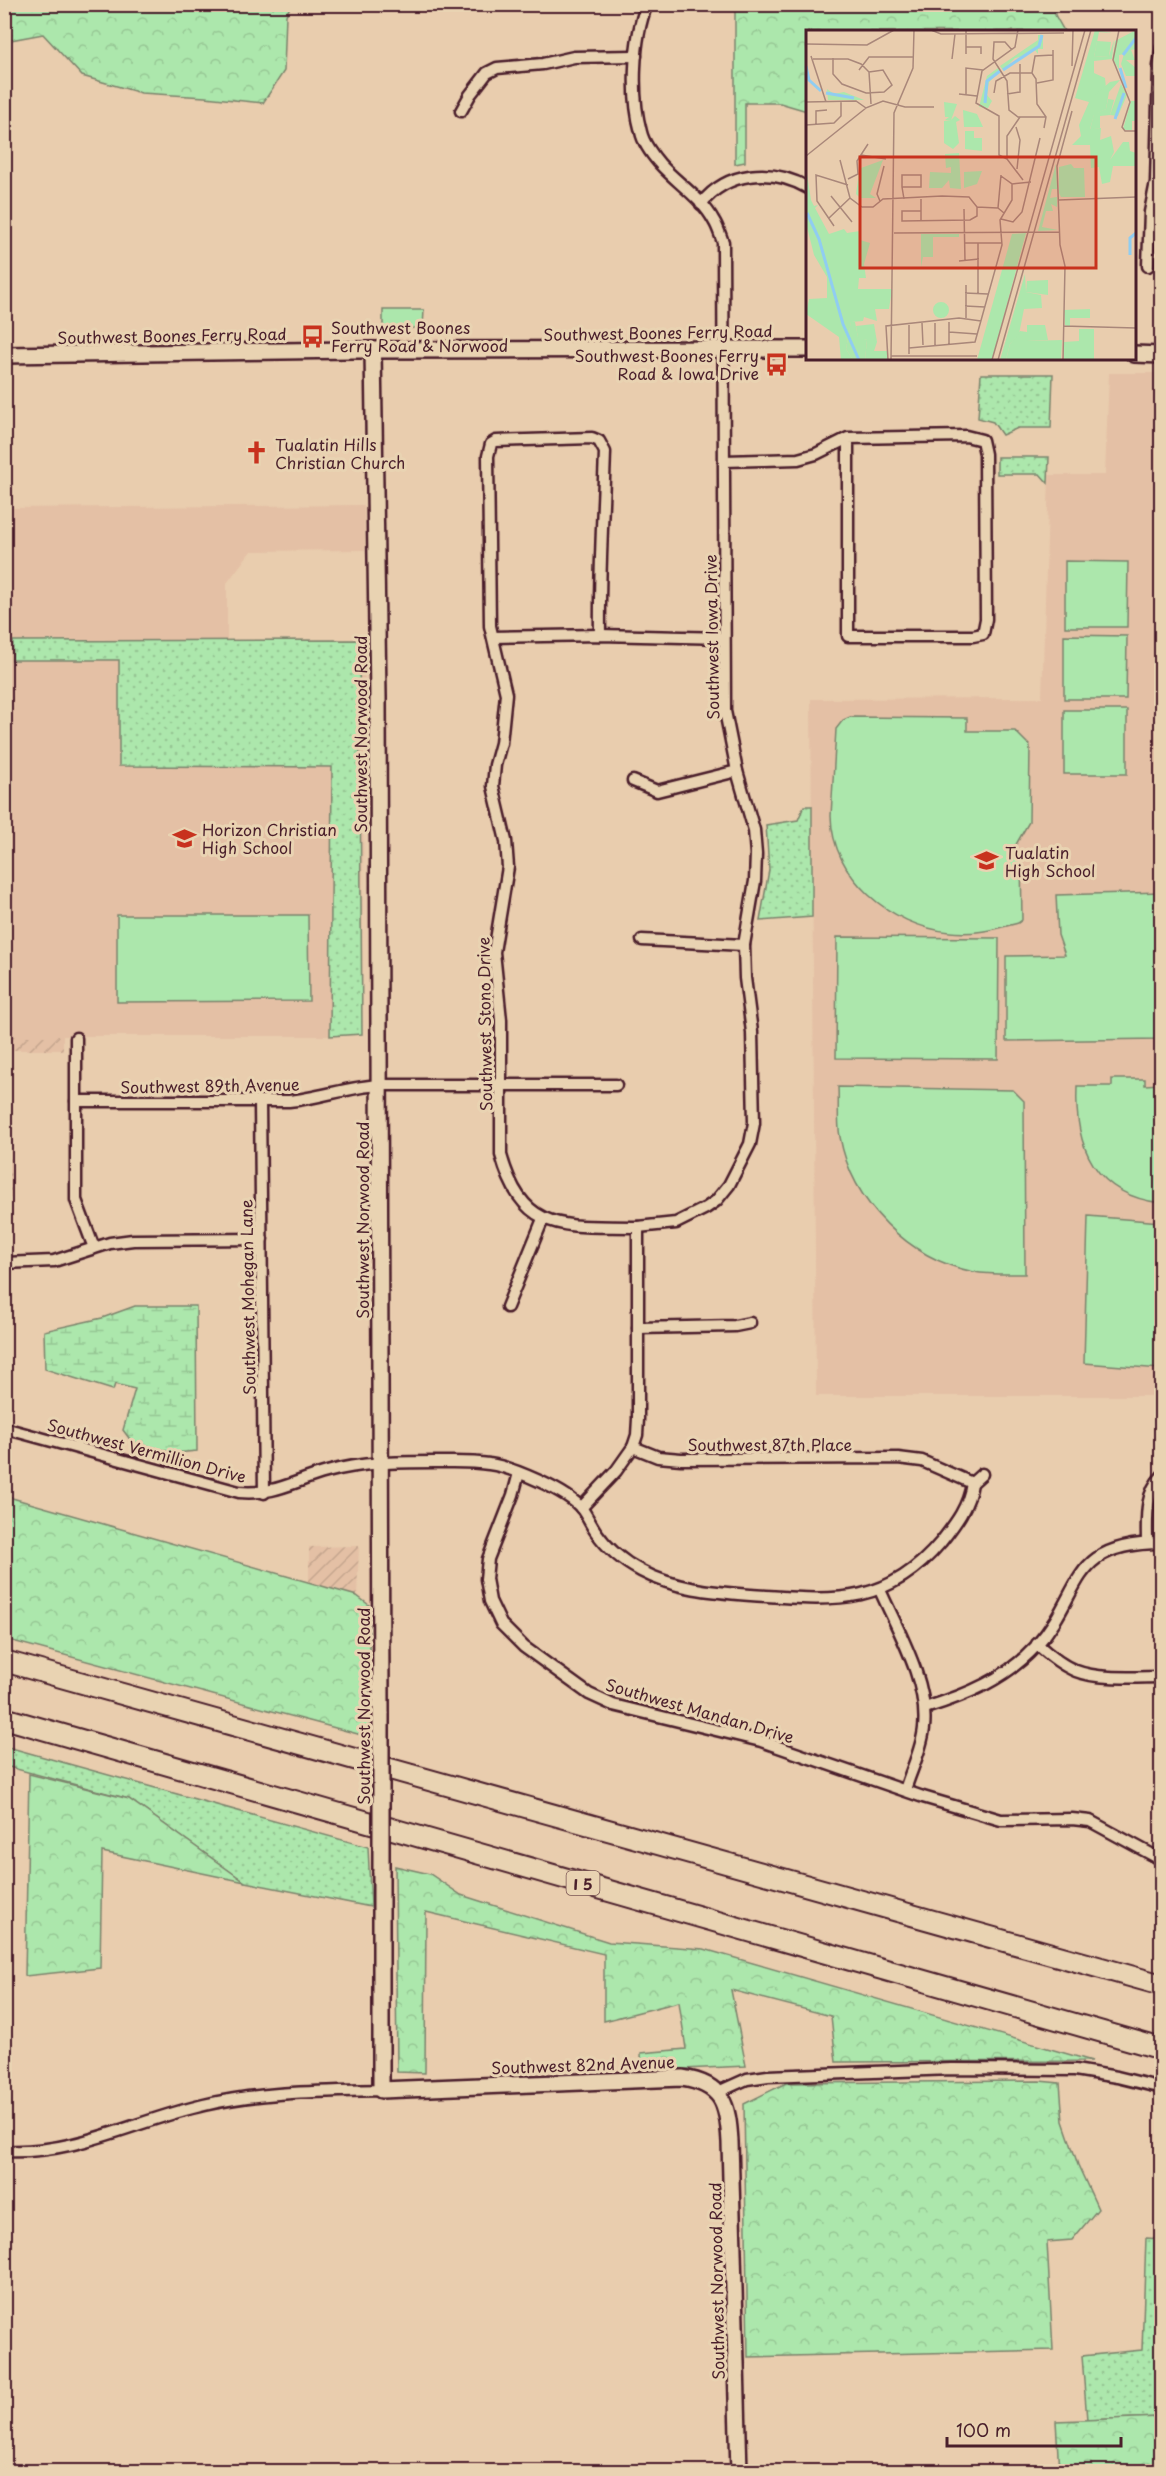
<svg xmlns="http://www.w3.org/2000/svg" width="1166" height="2476" viewBox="0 0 1166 2476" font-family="'Playpen Sans',sans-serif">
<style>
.built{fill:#e4c0a5}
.industrial{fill:url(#industrial-furrows)}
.grass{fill:url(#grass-dots);stroke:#7b836c;stroke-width:1.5}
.forest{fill:url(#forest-crowns);stroke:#7b836c;stroke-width:1.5}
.wetland{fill:url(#wetland-marsh);stroke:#7b836c;stroke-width:1.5}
.pitch{fill:#ace7ac;stroke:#7b836c;stroke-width:1.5}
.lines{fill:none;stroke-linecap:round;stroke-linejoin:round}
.street-casing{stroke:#4a1f2b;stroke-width:15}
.secondary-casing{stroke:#4a1f2b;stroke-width:20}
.highway-casing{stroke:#4a1f2b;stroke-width:24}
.street{stroke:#e9d3b2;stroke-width:10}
.secondary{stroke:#e9d3b2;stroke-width:15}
.highway{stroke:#e9d3b2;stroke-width:20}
.secondary-bridge-casing{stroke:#4a1f2b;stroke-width:20;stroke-linecap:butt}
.secondary-bridge{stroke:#e9d3b2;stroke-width:15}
.labels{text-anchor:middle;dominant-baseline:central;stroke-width:6;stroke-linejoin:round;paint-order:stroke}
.shield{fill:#e9d3b2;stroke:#7a5554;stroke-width:1.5}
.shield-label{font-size:15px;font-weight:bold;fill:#4a1f2b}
.poi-label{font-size:16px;fill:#4a1f2b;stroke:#e9d3b2;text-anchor:start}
.street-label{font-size:16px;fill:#4a1f2b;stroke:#e9d3b2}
.inset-river{fill:none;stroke:#90cdf1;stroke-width:3}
.inset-road{fill:none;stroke:#a9877a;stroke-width:1.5}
.view{fill:#c8321e;fill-opacity:0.15;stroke:#c8321e;stroke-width:3}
.inset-edge{fill:none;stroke:#4a1f2b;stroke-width:3}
</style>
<defs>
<pattern id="industrial-furrows" width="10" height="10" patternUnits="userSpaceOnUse" patternTransform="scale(1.5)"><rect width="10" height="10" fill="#e4c0a5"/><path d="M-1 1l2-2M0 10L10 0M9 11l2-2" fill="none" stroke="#c5a58e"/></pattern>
<pattern id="grass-dots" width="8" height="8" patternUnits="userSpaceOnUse" patternTransform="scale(1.5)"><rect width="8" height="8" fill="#ace7ac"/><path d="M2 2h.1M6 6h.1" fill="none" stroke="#96c694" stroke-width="1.8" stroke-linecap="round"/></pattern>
<pattern id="forest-crowns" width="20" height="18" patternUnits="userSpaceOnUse" patternTransform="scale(1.5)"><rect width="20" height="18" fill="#ace7ac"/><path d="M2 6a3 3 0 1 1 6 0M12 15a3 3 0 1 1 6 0" fill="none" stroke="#96c694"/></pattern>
<pattern id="wetland-marsh" width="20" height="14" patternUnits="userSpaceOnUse" patternTransform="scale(1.5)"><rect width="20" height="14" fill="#ace7ac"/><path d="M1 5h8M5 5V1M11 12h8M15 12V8" fill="none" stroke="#96c694"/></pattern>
</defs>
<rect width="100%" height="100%" fill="#e9cdae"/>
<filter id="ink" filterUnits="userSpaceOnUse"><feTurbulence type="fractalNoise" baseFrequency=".0167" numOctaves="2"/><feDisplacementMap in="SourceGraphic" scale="12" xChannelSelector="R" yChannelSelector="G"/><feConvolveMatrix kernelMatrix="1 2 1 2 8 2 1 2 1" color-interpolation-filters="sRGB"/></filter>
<g filter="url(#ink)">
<!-- built -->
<g class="built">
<path d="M 1109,373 L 1161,373 L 1161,1396 L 816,1396 L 811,699 L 1042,698 L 1049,475 L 1105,475 Z"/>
<path d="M 5,376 L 7,508 L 364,505 L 365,550 L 251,551 L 227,583 L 227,642 L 365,641 L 362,1034 L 330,1036 L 5,1036 Z"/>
</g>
<!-- industrial -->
<g class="industrial">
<path d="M 5,1036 L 63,1036 L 63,1050 L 10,1050 L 11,1198 L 4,1198 Z"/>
<path d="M 359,1546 L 357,1596 L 309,1583 L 309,1547 Z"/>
</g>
<!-- grass -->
<g class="grass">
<path d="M 981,374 L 1053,374 L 1051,428 L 1018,428 L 1002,435 L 993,422 L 978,418 Z"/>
<path d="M 997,457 L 1049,457 L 1048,483 L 1040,474 L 997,474 Z"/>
<path d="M 359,640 L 362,1034 L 330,1036 L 332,767 L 119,766 L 119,660 L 12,660 L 13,641 Z"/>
<path d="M 804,806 L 812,806 L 812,917 L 760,921 L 769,870 L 766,825 L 798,820 Z"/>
<path d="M 4,1746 L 368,1847 L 371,1907 L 245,1882 L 129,1799 L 5,1766 Z"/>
<path d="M 1146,2238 L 1161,2239 L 1161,2417 L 1087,2420 L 1082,2356 L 1142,2350 Z"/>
</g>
<!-- forest -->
<g class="forest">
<path d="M 5,4 L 291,5 L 286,15 L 284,71 L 263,103 L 205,97 L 141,93 L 82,76 L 43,34 L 5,41 Z"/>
<path d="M 735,5 L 1055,5 L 1055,15 L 1064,31 L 808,32 L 807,111 L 780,103 L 745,103 L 745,162 L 735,164 Z"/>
<path d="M 5,1496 L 357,1596 L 369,1605 L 369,1737 L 5,1639 Z"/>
<path d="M 29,1774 L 129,1799 L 245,1882 L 102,1852 L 100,1968 L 25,1976 Z"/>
<path d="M 395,1866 L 430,1874 L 461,1895 L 609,1942 L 704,1949 L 1092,2061 L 836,2062 L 831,2016 L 731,1990 L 746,2066 L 642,2071 L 641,2053 L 686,2049 L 679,2002 L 604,2021 L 604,1954 L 426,1912 L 425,2073 L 397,2072 Z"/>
<path d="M 1039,2081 L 1060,2083 L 1063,2121 L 1078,2165 L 1098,2209 L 1072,2240 L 1047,2242 L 1053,2350 L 748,2357 L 744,2104 L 786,2083 Z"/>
<path d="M 1161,2417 L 1161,2471 L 1059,2471 L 1056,2421 Z"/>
</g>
<!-- wetland -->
<path class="wetland" d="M 135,1306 L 196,1306 L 197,1451 L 175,1453 L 132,1442 L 123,1430 L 135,1389 L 115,1384 L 113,1390 L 45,1369 L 44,1331 L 102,1318 Z"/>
<!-- pitch -->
<g class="pitch">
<path d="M 383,310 L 424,310 L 423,328 L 383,328 Z"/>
<path d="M 1065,561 L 1128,562 L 1127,627 L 1065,627 Z"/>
<path d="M 1064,635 L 1127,636 L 1126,699 L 1064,699 Z"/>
<rect x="1064" y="710" width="63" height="64"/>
<path d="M 850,717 L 967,718 L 967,731 L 1015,731 L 1030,746 L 1029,822 L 1011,853 L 1021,855 L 1022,920 L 1018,923 C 995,929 974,935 950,932 C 891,926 832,878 831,816 L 836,729 L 843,720 Z"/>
<path d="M 1161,892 L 1161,1039 L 1006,1041 L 1006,956 L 1065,955 L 1058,935 L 1056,895 Z"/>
<path d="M 117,915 L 308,915 L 309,1001 L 117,1002 Z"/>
<path d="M 837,937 L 999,938 L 998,1059 L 836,1058 Z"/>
<path d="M 1112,1079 L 1145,1079 L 1145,1085 L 1161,1084 L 1161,1203 C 1095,1195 1074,1147 1077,1086 L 1112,1086 Z"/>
<path d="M 838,1087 L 1013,1090 L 1024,1101 L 1025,1274 C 1008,1274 990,1275 974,1272 C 909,1259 852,1203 840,1137 C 837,1122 839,1103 838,1087 Z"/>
<path d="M 1088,1216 L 1161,1222 L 1161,1369 L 1084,1363 Z"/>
</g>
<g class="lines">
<defs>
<g id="street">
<path d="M 461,111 L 470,95 L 487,73 L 497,68 L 543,64 L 574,57 L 636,56"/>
<path d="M 701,204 C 727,171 772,167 808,188"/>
<path d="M 1148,266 L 1150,212 L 1156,182 L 1159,66 L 1162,47"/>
<path d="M 724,461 L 798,459 L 816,454 L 848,438 L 966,436 L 982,440 L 985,454 L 986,619 L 983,634 L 973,636 L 848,636 L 848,438"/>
<path d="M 600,635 C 599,574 603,513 605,452 L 599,441 L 592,438 L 496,441 L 491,444 L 488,456 L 490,626 L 506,694 L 501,743 L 495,765 L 493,786 L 506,841 L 508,867 L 494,952 L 501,1020 L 501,1155 C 524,1237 567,1225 638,1227 L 638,1419 L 637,1435 L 633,1447"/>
<path d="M 493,637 L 600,635 L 724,638"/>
<path d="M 633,781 L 657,791 L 737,771"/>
<path d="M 642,940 L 744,945"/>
<path d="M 76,1038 L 76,1200 L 94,1248"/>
<path d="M 76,1101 L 289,1101 C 320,1098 348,1087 379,1085 L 616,1085"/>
<path d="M 260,1102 L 264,1493"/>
<path d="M 638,1227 L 676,1223 L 706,1208 L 716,1201 L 729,1185 L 750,1144 L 754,1123 L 752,1032 L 745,978 L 744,945 L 755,881 L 756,854 L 754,830 L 737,771 L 725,711 L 723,242 C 720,235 718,227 714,221 C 702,198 677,183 660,164 C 653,156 643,142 641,132 C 631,96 633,39 647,4"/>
<path d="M 4,1263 L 54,1261 L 110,1243 L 133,1240 L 262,1239"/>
<path d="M 507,1307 L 543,1219"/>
<path d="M 638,1328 L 735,1326 L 750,1323"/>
<path d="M 4,1428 L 239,1492 C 276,1495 293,1481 327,1472 C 362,1462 398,1462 435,1462 C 453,1462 472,1461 489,1464 C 512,1467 568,1491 582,1509 C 587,1516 591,1525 596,1532 C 607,1548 624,1562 641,1571 C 674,1589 713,1592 751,1595 C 829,1600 885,1609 941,1542 C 956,1523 969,1506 972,1483"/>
<path d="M 519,1473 L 513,1495 L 488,1559 L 486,1579 L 490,1601 L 501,1624 L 524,1647 L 589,1694 L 613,1705 L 761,1741 L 923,1797 L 1001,1820 L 1072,1819 L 1090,1821 L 1162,1860"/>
<path d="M 581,1508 L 616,1471 L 633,1447 L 658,1457 L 681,1459 L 898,1458 L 922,1461 L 972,1483 L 982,1474"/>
<path d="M 1147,1543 C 1147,1520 1144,1494 1162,1476"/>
<path d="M 880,1590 C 898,1631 929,1683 924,1728 C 922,1749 911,1770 905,1790"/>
<path d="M 1037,1644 C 1049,1655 1061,1665 1076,1671 C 1099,1680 1137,1677 1162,1677"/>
<path d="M 925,1708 C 967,1695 1006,1679 1036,1646 C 1085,1592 1066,1543 1162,1543"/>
<path d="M 718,2092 L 747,2079 L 768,2076 L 952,2069 L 1075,2070 L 1117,2077 L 1162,2088"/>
<path d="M 4,2151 C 75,2155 137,2120 204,2105 C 264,2091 320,2092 381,2090"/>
</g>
<g id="secondary">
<path d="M 373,350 L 378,697 L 381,1714"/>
<path d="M 1134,354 L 1162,355"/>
<path d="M 4,355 L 352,350 L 808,349"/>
<path d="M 381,1871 L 381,2090 L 682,2078 C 723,2084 728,2104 730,2142 L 739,2472"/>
</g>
<g id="highway">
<path d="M 4,1661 L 1162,1985"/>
<path d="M 4,1718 L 1162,2049"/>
</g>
</defs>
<!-- street casing -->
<use href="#street" class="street-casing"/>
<!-- secondary casing -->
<use href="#secondary" class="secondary-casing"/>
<!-- highway casing -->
<use href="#highway" class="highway-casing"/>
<!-- street -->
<use href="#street" class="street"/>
<!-- secondary -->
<use href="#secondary" class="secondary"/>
<!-- highway -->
<use href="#highway" class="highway"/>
<defs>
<path id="secondary-bridge" d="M 381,1871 L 381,1714"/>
</defs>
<!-- secondary-bridge casing -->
<use href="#secondary-bridge" class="secondary-bridge-casing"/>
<!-- secondary-bridge -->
<use href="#secondary-bridge" class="secondary-bridge"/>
</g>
</g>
<!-- icons -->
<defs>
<symbol id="bus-bare" viewBox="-9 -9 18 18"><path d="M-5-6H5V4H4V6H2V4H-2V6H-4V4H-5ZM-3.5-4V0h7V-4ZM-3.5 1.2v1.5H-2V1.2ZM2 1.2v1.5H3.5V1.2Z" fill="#c8321e" stroke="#e9d3b2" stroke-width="2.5" paint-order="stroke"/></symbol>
<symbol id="church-bare" viewBox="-9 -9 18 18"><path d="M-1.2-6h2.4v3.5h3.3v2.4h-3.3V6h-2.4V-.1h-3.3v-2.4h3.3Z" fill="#c8321e" stroke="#e9d3b2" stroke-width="2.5" paint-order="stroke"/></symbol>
<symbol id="school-bare" viewBox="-9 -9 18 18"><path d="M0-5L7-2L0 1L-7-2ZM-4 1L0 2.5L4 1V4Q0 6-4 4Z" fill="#c8321e" stroke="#e9d3b2" stroke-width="2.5" paint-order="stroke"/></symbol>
</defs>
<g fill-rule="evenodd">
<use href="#bus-bare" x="296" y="320" width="33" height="33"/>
<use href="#bus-bare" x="760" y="348" width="33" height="33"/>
<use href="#church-bare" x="240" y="436" width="33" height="33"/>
<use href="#school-bare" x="168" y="822" width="33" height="33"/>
<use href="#school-bare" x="970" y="844" width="33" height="33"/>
</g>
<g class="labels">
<!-- shield labels -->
<rect class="shield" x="566.5" y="1871" width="33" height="24" rx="4.5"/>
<g class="shield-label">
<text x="583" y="1883">I 5</text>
</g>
<!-- poi labels -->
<g class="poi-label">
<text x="331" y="327">Southwest Boones<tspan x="331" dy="18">Ferry Road &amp; Norwood</tspan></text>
<text x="759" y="355" text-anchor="end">Southwest Boones Ferry<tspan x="759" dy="18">Road &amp; Iowa Drive</tspan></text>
<text x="275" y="444">Tualatin Hills<tspan x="275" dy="18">Christian Church</tspan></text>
<text x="202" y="829">Horizon Christian<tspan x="202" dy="18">High School</tspan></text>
<text x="1005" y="852">Tualatin<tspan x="1005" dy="18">High School</tspan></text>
</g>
<!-- street labels -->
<g class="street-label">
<text transform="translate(658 332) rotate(-1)">Southwest Boones Ferry Road</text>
<text transform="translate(172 335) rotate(-1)">Southwest Boones Ferry Road</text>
<text transform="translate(711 637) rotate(-91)">Southwest Iowa Drive</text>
<text transform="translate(360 734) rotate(-90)">Southwest Norwood Road</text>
<text transform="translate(484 1024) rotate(-91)">Southwest Stono Drive</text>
<text transform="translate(210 1085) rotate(-1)">Southwest 89th Avenue</text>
<text transform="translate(362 1220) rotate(-90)">Southwest Norwood Road</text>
<text transform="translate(247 1297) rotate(-91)">Southwest Mohegan Lane</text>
<text x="770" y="1444">Southwest 87th Place</text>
<text transform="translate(147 1450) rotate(15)">Southwest Vermillion Drive</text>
<text transform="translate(363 1706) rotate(-90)">Southwest Norwood Road</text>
<text transform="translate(700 1710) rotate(16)">Southwest Mandan Drive</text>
<text transform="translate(583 2064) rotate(-2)">Southwest 82nd Avenue</text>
<text transform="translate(716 2281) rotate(-91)">Southwest Norwood Road</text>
</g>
</g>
<!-- overview -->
<g transform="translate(806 30)">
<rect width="330" height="330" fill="#e9cdae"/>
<path d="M 291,11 L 305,12 L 303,26 L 288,27 ZM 288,43 L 299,48 L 300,58 L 288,67 ZM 302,69 L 308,70 L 304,85 L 294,86 L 294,98 L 284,100 L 288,84 L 300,79 ZM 325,71 L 330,71 L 330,91 L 326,91 L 326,100 L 320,100 L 317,99 ZM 115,204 L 153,204 L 153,207 L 127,207 L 127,227 L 117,227 L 115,237 ZM 242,250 L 242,265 L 220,262 L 221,251 ZM 284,279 L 284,288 L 264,288 L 264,297 L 259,295 L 258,280 ZM 214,301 L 221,302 L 221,311 L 256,310 L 255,330 L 200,330 L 204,314 Z" fill="#ace7ac"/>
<path d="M 289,0 L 306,3 L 293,2 L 288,27 L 303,26 L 308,10 L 306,29 L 288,31 L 288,66 L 304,52 L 314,50 L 303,62 L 300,79 L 288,85 L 284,99 L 295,98 L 294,110 L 305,106 L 308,122 L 304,130 L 317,112 L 323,112 L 324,121 L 330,123 L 330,136 L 307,136 L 304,152 L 296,154 L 293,137 L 285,138 L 284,115 L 266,115 L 275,106 L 273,95 L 283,72 L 269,68 ZM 330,0 L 330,19 L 325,20 L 329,30 L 320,30 L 330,38 L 330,46 L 320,46 L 315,34 L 318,24 L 313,25 L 313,40 L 307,29 L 309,11 ZM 232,5 L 237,5 L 237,19 L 232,19 L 232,24 L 228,19 L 220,26 L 209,28 L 197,40 L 194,36 L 232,10 ZM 192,38 L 194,41 L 183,52 L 181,65 L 186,71 L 182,78 L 173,77 L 181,46 ZM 315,54 L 321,65 L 312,86 L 304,85 ZM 21,59 L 28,64 L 38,62 L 58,70 L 22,70 ZM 55,127 L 55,138 L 77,130 L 64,164 L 70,168 L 54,168 L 50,164 ZM 250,134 L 251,159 L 246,159 L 244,168 L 251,167 L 251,177 L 245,174 L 247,181 L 240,181 L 236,197 L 252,200 L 232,201 ZM 265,134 L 268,138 L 278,138 L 279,167 L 255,167 L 253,163 L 253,137 ZM 1,144 L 5,170 L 8,176 L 12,175 L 9,178 L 23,204 L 38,199 L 41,203 L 54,201 L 54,210 L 64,213 L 58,234 L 60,248 L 53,248 L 52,259 L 86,259 L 83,279 L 69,279 L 71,291 L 58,287 L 57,291 L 45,292 L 40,319 L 47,330 L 35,330 L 33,307 L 0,284 L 3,269 L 21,268 L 21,247 L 8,225 L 0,193 ZM 220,203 L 186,330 L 171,330 L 206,204 ZM 219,244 L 220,262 L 235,265 L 236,278 L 218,279 L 213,304 L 204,314 L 200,330 L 194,330 ZM 68,294 L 71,312 L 68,321 L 81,321 L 81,329 L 59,330 L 61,310 L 52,308 L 50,296 ZM 221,295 L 239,295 L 242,310 L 221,311 ZM 273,299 L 288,299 L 288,330 L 258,330 L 258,312 L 273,311 Z" fill="#ace7ac"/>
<path d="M 45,291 L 49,292 L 52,307 L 61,310 L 59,330 L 47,330 L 40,319 Z" fill="#ace7ac"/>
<path d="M 138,72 L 151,74 L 145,90 L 149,86 L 154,90 L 150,92 L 153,113 L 147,119 L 138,113 L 138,91 L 145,90 L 139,90 L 143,87 L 139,87 ZM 157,80 L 171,84 L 177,97 L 158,97 ZM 159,101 L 168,101 L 168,108 L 176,108 L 176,121 L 159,119 ZM 153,123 L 155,159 L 144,158 L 143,150 L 136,158 L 123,158 L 124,142 L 145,143 L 145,137 L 140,138 L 139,124 ZM 176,141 L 171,154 L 158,158 L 158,142 ZM127 280a8 8 0 1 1 16 0a8 8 0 1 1-16 0Z" fill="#ace7ac"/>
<path class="inset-river" d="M 317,25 L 330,8M 0,36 L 3,50 L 15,61M 314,38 L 320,58M 197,40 L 233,16 L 236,5M 20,63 L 48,68M 179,73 L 181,51 L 194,41M 309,89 L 318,63M 1,183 L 13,209 L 37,294 L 53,330M 324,225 L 324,208 L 330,203"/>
<path class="inset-road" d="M 125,0 L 135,4 L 258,3M 313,0 L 307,30 L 324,72 L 316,97 L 319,101 L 330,101M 0,14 L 61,15 L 88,0M 160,17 L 175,17 L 175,24M 206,20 L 199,12 L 188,12 L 187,29 L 201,51 L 203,80 L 212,87 L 240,87M 160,24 L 160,0M 5,26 L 20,72M 27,28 L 27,44 L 36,54 L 60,63 L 78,62 L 86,55 L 77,40 L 63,42M 7,29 L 42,29 L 55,34 L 63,42 L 65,74M 146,29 L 149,4M 266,36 L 267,0M 53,40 L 63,27 L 107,27M 226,43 L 229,26 L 247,25M 231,53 L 247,50 L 247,20M 188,63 L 190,51 L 204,43 L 226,43 L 230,49 L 231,74 L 240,87 L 238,98M 153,64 L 171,66M 160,64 L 160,38 L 177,40M 201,64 L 214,62 L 214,34M 0,72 L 50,71 L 60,78 L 77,71 L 99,77 L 128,77M 214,87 L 201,106 L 201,129 L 217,150M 0,95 L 28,93 L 35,86 L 35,71M 10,95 L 10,81 L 21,80M 210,97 L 214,110 L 211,139M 55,125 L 80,129M 0,126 L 60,78M 201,129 L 193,125 L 193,86 L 170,73 L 176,41 L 209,17 L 212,0M 34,130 L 44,168 L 56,177 L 67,177 L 77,169 L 136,166 L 163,167 L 171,177M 195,145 L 192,178 L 198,183M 42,149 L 52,144 L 51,131 L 62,114M 206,154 L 225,152M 96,157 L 115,157 L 115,145 L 96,145 L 96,157 L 98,169M 25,166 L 46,192M 253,170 L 330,167M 74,171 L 71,164 L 78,136M 158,179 L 159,231M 115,181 L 96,181 L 96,191 L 164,190 L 171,186 L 171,177 L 192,178M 23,188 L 44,168M 195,189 L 207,192 L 216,182 L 234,108M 115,191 L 115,169M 28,196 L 11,171 L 10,145 L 42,155M 88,203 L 253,202M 159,213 L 196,213M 153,231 L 173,229M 159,263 L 182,264M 172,263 L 172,213M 159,276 L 179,277M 160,288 L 160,255M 143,292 L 143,314M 103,293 L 103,324M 116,293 L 117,315M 129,293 L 129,315M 257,296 L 330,298M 143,302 L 171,304M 103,318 L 169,312 L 196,215 L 194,190 L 206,170 L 206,154 L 195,146M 85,326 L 171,326M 82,330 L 80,296 L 153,288 L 175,291M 85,330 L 88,83 L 107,38 L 108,0M 186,330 L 279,0M 192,330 L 285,0M 257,330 L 259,236 L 254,215 L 251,136 L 266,81"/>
<path class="view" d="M 54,127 L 290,127 L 290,238 L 54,238 Z"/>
<rect width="330" height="330" class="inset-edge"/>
</g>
<!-- margin -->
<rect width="1166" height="2476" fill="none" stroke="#e9d3b2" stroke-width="24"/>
<rect x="12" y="12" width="1142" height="2452" fill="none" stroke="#4a1f2b" stroke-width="2" filter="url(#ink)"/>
<!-- scale -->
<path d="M947 2437v9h174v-9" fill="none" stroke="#4a1f2b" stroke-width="3"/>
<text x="956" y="2437" font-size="18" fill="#4a1f2b" stroke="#e9d3b2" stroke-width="4.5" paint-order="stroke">100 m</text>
</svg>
